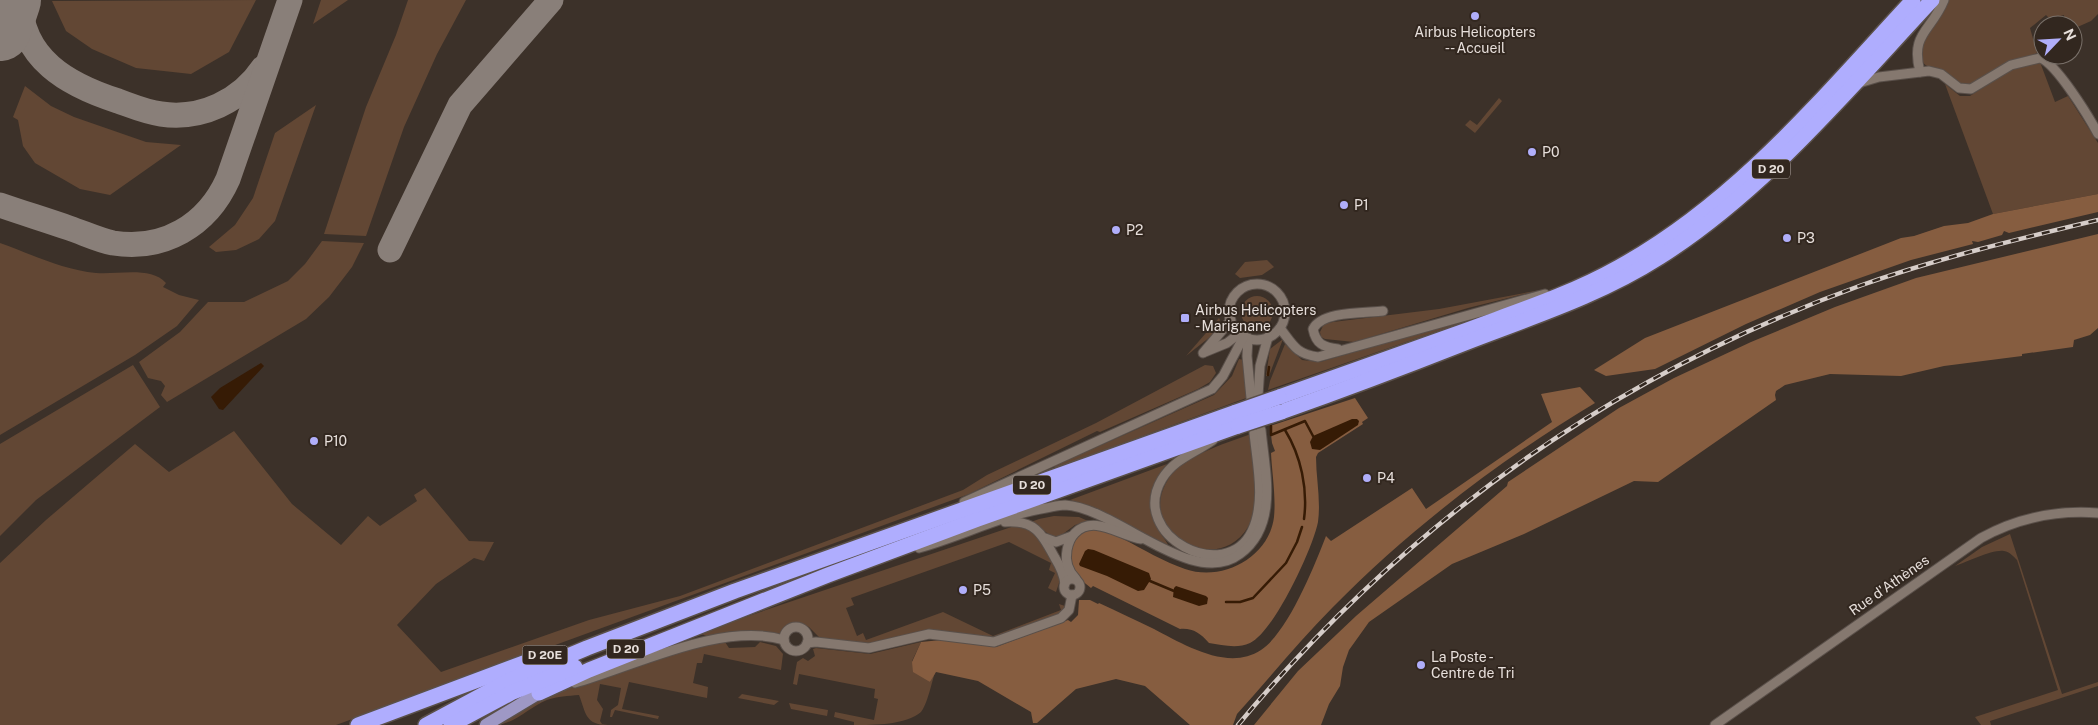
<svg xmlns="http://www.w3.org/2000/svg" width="2098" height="725" viewBox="0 0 2098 725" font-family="'Public Sans',sans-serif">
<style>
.green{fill:#624734}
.forest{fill:#865d40}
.water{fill:#361b05}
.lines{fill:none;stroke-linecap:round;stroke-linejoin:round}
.stream{stroke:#361b05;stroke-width:2.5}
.taxiway{stroke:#897f79;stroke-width:25}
.runway{stroke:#897f79;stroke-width:62}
.street-casing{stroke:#5a504a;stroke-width:11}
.primary-casing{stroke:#5a504a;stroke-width:15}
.highway-casing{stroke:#5a504a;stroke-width:18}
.street{stroke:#85786f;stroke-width:9}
.primary{stroke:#9e98c5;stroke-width:12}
.highway{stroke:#afadfe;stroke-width:15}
.rail-casing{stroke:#d6cdc9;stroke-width:4.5}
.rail{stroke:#32271f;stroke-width:2.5;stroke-dasharray:8;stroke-linecap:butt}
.highway-bridge-casing{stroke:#5a504a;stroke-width:18;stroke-linecap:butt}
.highway-bridge{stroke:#afadfe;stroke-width:15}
.poi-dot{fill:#b0aefa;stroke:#32271f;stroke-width:2}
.labels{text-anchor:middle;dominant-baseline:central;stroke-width:4;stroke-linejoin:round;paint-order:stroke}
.shield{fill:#32271f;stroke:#b1a8a3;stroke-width:1}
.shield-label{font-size:12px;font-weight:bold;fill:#e7dfdb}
.poi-label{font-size:14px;fill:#e7dfdb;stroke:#32271f;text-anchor:start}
.street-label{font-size:14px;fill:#e7dfdb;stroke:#32271f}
</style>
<rect width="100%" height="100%" fill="#3c3129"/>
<!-- green -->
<g class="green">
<path d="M 256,0 L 229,52 L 191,74 L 136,68 L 92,49 L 66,31 L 52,1 Z"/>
<path d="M 321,0 L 348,0 L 313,24 Z"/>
<path d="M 408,0 L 466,0 L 437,54 L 404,127 L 366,236 L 324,234 L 366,107 L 396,35 Z"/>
<path d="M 1948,0 L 2098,0 L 2098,14 L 2091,21 L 2073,29 L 2073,25 L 2065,25 L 2064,15 L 2050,19 L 2046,15 L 2030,28 L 2037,53 L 2001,67 L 1974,85 L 1960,85 C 1953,80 1948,72 1940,69 C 1932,66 1927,69 1922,61 L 1921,44 Z"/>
<path d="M 2040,62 L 2055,102 L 2068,96 L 2098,143 L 2098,194 L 1993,214 L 1945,84 L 1960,96 L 1970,96 L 2009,71 L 2022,66 Z"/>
<path d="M 25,86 L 51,106 L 74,117 L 146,142 L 181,145 L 110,195 L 80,189 L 35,163 L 23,146 L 18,120 L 13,117 Z"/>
<path d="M 1499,98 L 1502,101 L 1475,133 L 1465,125 L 1470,120 L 1477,125 Z"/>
<path d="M 316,105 L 275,221 L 259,239 L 236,250 L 216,252 L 209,247 L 235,225 L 253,198 L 275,133 Z"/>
<path d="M 322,241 L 364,243 L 352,267 L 329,297 L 306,319 L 167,402 L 161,395 L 165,386 L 161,381 L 148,378 L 139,362 L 180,332 L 208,302 L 244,302 L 288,281 L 305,264 Z"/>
<path d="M 0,243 C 31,254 63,270 96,273 C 117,275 151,266 166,283 L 163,287 L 179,295 L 199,300 L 177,326 L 135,355 L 0,435 Z"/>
<path d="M 1267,260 L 1274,267 L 1262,275 L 1240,278 L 1235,274 L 1245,262 Z"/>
<path d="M 1540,290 L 1468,308 L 1354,342 L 1325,339 L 1321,337 L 1320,332 L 1324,324 L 1333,322 L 1439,309 Z"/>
<circle cx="1257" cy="312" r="16"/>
<path d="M 1219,318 L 1220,320 L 1215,333 L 1186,356 Z"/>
<path d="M 1471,318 L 1470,320 L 1268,390 L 1270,381 L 1285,344 L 1302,360 L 1320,362 Z"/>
<path d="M 1283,339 L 1269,376 L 1266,376 L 1270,349 Z"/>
<path d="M 1239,359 L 1244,360 L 1249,397 L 1056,468 L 1054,466 L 1214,395 L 1232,376 Z"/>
<path d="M 133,365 L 160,407 L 36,500 L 0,536 L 0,444 Z"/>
<path d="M 1205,365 L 1213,366 L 1216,373 L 1210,382 L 1198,389 L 1100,432 L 1097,431 L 969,494 L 336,725 L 0,725 L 0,563 L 46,520 L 135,444 L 169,472 L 234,431 L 292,504 L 341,545 L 368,516 L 380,526 L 417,501 L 414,495 L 425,488 L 469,541 L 494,542 L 484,561 L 474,558 L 436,584 L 397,625 L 441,672 L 589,620 L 680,596 L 963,490 L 987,475 L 1096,423 Z"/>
<path d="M 1251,434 C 1254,461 1262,503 1248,527 C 1218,577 1140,535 1165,485 C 1168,480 1171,473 1176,469 C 1198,452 1225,443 1251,434 Z"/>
<path d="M 1167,464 C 1151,482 1146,507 1158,529 C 1161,535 1166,540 1168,545 L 1096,510 L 1070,500 Z"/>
<path d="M 1054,516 L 1079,517 L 1088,521 L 1075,525 L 1056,539 L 1031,522 L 1039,519 Z"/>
<path d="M 1020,524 L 1033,531 L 1058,567 L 1060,580 L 1056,592 L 1048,588 L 1055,573 L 1049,570 L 1051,563 L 1009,542 L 851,598 L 854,605 L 846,608 L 857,636 L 863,633 L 866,640 L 943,612 L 993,636 L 1061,610 L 1059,604 L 1065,606 L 1062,614 L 994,639 L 944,632 L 871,645 L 820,638 L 809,627 L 798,622 L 788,624 L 780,634 L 733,631 L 707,636 L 701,634 L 618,666 L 701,632 Z"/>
<path d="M 2010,534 L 2062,694 L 2098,682 L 2098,686 L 1990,721 L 1991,725 L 1981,725 L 1975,717 L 2058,690 L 2017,560 C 2013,556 2010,552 2004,551 C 1993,549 1967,562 1955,566 L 1982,547 Z"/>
<path d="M 725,642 L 729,648 L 755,647 L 760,642 L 776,646 L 783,654 L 781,670 L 704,654 L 702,663 L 697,663 L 693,683 L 708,687 L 707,698 L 629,682 L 622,709 L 659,716 L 658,719 L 615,710 L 612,717 L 610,717 L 611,710 L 618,705 L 621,688 L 600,684 L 597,700 L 603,709 L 600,721 L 602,724 L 608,725 C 585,725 586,713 579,695 C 568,696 558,696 547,700 C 529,707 514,725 494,725 L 532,703 L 561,691 L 687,649 Z"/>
<path d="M 921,642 L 912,661 L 930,682 L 935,672 C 932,682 927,705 921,712 C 906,725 874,725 854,725 L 854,722 L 834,717 L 835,712 L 874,720 L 878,699 L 874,698 L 875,689 L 799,674 L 797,685 L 793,684 L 797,662 L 803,658 L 808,661 L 815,656 L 813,649 L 816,648 L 870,654 Z"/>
<path d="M 742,694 L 779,701 L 774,705 L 738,698 Z"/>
<path d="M 789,703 L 828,710 L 827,716 L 791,709 Z"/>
</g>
<!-- forest -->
<g class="forest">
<path d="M 2098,194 L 2098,212 L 2009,233 L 2004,231 L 2002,235 L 1978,242 L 1972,241 L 1973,244 L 1911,260 L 1820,292 L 1746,324 L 1655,369 L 1606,376 L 1594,370 L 1645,338 L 1901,238 L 1914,236 L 1944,226 L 1968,223 L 1993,214 Z"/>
<path d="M 2098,234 L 2098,328 L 2090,335 L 2074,340 L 2073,347 L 2022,354 L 2022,356 L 1944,366 L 1901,376 L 1830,374 L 1785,385 L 1776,391 L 1775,395 L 1776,400 L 1658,482 L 1634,481 L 1524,534 L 1452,564 L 1369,622 L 1349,650 L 1343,667 L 1340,686 L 1329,704 L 1321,725 L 1254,725 L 1298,671 L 1356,616 L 1507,486 L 1508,482 L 1619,408 L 1674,378 L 1751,342 L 1835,307 L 1916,278 Z"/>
<path d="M 1580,387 L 1595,403 C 1500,460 1411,528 1333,607 C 1299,641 1269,679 1237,714 L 1233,725 L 1190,725 L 1145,686 L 1116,679 L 1076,689 L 1037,723 L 1033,723 L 1031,712 L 978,681 L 936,672 L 930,682 L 913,672 L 912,662 L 921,642 L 941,640 L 996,647 L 1068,620 L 1071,622 L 1078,615 L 1079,600 L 1090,600 L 1098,604 L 1099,603 C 1117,611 1135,620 1154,629 C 1183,644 1228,672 1261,650 C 1288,632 1314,567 1326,536 L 1331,541 L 1412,488 L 1426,509 L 1552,422 L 1541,394 Z"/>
<path d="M 1355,398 L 1368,418 L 1362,422 L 1363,424 L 1318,453 L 1316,457 C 1316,478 1321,500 1318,522 C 1313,548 1274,632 1250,643 C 1237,649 1222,645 1209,643 C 1200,633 1193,628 1180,629 L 1093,586 L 1091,588 C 1085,583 1076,577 1073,569 C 1063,546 1078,525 1103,530 C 1110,531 1117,536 1123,539 C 1143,549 1164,562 1185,569 C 1222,582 1269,558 1274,517 C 1276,497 1272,473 1271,453 L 1275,451 L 1272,443 L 1270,426 Z"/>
</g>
<!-- water -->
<g class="water">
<path d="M 261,363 L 264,366 L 223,410 L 219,409 L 211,397 L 220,388 Z"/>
<path d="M 1352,419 L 1357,419 L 1359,421 L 1358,425 L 1320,450 L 1312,449 L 1310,442 L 1313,436 Z"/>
<path d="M 1088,549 L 1094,550 L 1149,573 L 1151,579 L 1144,590 L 1138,591 L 1107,576 L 1080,566 L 1079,564 L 1085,551 Z"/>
<path d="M 1176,586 L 1206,596 L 1208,598 L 1207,604 L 1199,606 L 1173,597 L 1174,588 Z"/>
</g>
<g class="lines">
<!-- stream -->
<g class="stream">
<path d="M 1268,375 L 1269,367"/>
<path d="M 1271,426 L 1271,435 L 1305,421 L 1313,436"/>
<path d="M 1285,430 C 1301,456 1308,489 1304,519"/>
<path d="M 1150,581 L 1174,591"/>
<path d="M 1226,602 L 1240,602 L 1253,598 L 1286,563 L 1297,542 L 1302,527"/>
</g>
<!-- taxiway -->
<g class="taxiway">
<path d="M 20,0 C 21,59 68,85 118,101 C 132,106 146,112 161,114 C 201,120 241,101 263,68"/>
<path d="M 0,205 C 23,213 46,220 69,228 C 84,233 98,240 113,243 C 163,251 207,226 228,179 L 290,0"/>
<path d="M 390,250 L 460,105 L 551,0"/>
</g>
<!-- runway -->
<path class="runway" d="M 0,30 L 10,0"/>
<defs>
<g id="street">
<path d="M 1920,72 C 1910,33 1931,32 1944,0"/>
<path d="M 1859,83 L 1879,77 L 1929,71 L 1941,74 L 1959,88 L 1971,89 L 2011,65 L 2040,58 C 2056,63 2089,117 2098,134"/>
<circle cx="1257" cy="312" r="28"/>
<path d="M 1280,328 C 1293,345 1296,354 1318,357 L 1545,294"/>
<path d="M 1248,338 L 1247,356 L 1251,398"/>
<path d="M 1338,349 C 1323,347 1316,344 1313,329 C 1322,311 1364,313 1383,311"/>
<path d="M 1205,352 L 1227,343 L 1240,333"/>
<path d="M 1203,353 L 1231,320"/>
<path d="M 1258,396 L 1260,366 L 1268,337"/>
<path d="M 1213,440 C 1195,453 1174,459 1162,479 C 1128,536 1226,586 1252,531 C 1266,502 1257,464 1254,433"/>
<path d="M 964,502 L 1212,389 L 1223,376 L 1244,336"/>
<path d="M 1005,522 C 1036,520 1042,534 1055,558 C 1060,566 1064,574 1065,584"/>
<path d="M 1045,538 L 1056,542 L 1072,536"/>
<path d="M 919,548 C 962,536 1002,515 1046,508 C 1052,507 1059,505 1065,505 C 1117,508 1193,590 1240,554 C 1279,525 1265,472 1261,430"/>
<circle cx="1072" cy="587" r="8"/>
<path d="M 1076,579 C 1068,571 1065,561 1067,550 C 1068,544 1071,537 1075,533 C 1094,514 1120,536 1141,539"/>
<circle cx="796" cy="639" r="12"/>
<path d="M 807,643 L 816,642 L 869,648 L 929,634 L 994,642 L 1061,618 L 1069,610 L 1072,595"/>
<path d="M 575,683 C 635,666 723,621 784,640"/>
<path d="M 1715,725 L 1981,538 C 2017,518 2057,510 2098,513"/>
</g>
<path id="primary" d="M 486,725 L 539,693"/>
<g id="highway">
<path d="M 1279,397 C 1342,375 1404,352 1467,330 C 1518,311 1571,294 1619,267 C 1737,202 1823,97 1913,0"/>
<path d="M 1281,412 C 1343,390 1404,367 1465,343 C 1532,317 1599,296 1660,257 C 1765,190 1847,91 1932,0"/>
<path d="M 539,693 L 589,670 L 828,575 L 978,519 L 1238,426"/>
<path d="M 358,725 L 537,658"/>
<path d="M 426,725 L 506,682 L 587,648 L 735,591 L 1236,412"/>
<path d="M 451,725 L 513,692 L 575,667"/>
</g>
</defs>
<!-- street casing -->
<use href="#street" class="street-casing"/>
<!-- primary casing -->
<use href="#primary" class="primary-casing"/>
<!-- highway casing -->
<use href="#highway" class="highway-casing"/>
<!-- street -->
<use href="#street" class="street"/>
<!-- primary -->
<use href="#primary" class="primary"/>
<!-- highway -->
<use href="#highway" class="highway"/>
<defs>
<path id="rail" d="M 1238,725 C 1407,522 1612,375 1862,285 C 1939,258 2018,239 2098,220"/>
</defs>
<!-- rail casing -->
<use href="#rail" class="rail-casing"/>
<!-- rail -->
<use href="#rail" class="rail"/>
<defs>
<g id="highway-bridge">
<path d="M 1236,412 L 1279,397"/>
<path d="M 1238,426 L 1281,412"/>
</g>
</defs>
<!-- highway-bridge casing -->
<use href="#highway-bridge" class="highway-bridge-casing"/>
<!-- highway-bridge -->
<use href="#highway-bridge" class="highway-bridge"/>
</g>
<!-- markers -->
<g class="poi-dot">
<circle cx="1475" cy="16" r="5"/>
<circle cx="1532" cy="152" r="5"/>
<circle cx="1344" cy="205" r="5"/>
<circle cx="1116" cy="230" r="5"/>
<circle cx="1787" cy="238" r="5"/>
<rect x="1180" y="313" width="10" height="10" rx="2.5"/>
<circle cx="314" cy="441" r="5"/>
<circle cx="1367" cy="478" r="5"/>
<circle cx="963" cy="590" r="5"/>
<circle cx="1421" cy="665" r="5"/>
</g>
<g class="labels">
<!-- shield labels -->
<g class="shield">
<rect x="1752" y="159.5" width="38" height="19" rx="4"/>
<rect x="1013" y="475.5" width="38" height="19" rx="4"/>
<rect x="607" y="639.5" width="38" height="19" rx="4"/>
<rect x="522.5" y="645.5" width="45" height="19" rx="4"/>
</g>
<g class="shield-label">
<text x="1771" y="169">D 20</text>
<text x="1032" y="485">D 20</text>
<text x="626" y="649">D 20</text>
<text x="545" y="655">D 20E</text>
</g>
<!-- poi labels -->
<g class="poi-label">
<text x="1475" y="32" text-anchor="middle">Airbus Helicopters<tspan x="1475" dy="16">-- Accueil</tspan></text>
<text x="1542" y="152">P0</text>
<text x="1354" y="205">P1</text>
<text x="1126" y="230">P2</text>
<text x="1797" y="238">P3</text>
<text x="1195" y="310">Airbus Helicopters<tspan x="1195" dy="16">- Marignane</tspan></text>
<text x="324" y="441">P10</text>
<text x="1377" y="478">P4</text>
<text x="973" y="590">P5</text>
<text x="1431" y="657">La Poste -<tspan x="1431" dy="16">Centre de Tri</tspan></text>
</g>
<!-- street labels -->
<g class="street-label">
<text transform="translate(1889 585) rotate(-35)">Rue d'Athènes</text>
</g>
</g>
<!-- north arrow -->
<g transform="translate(2058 40) rotate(65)"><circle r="24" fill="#32271f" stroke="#7a716a"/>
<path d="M0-4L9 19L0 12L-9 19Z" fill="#b0aefa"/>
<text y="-8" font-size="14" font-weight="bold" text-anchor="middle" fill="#e7dfdb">N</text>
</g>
</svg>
